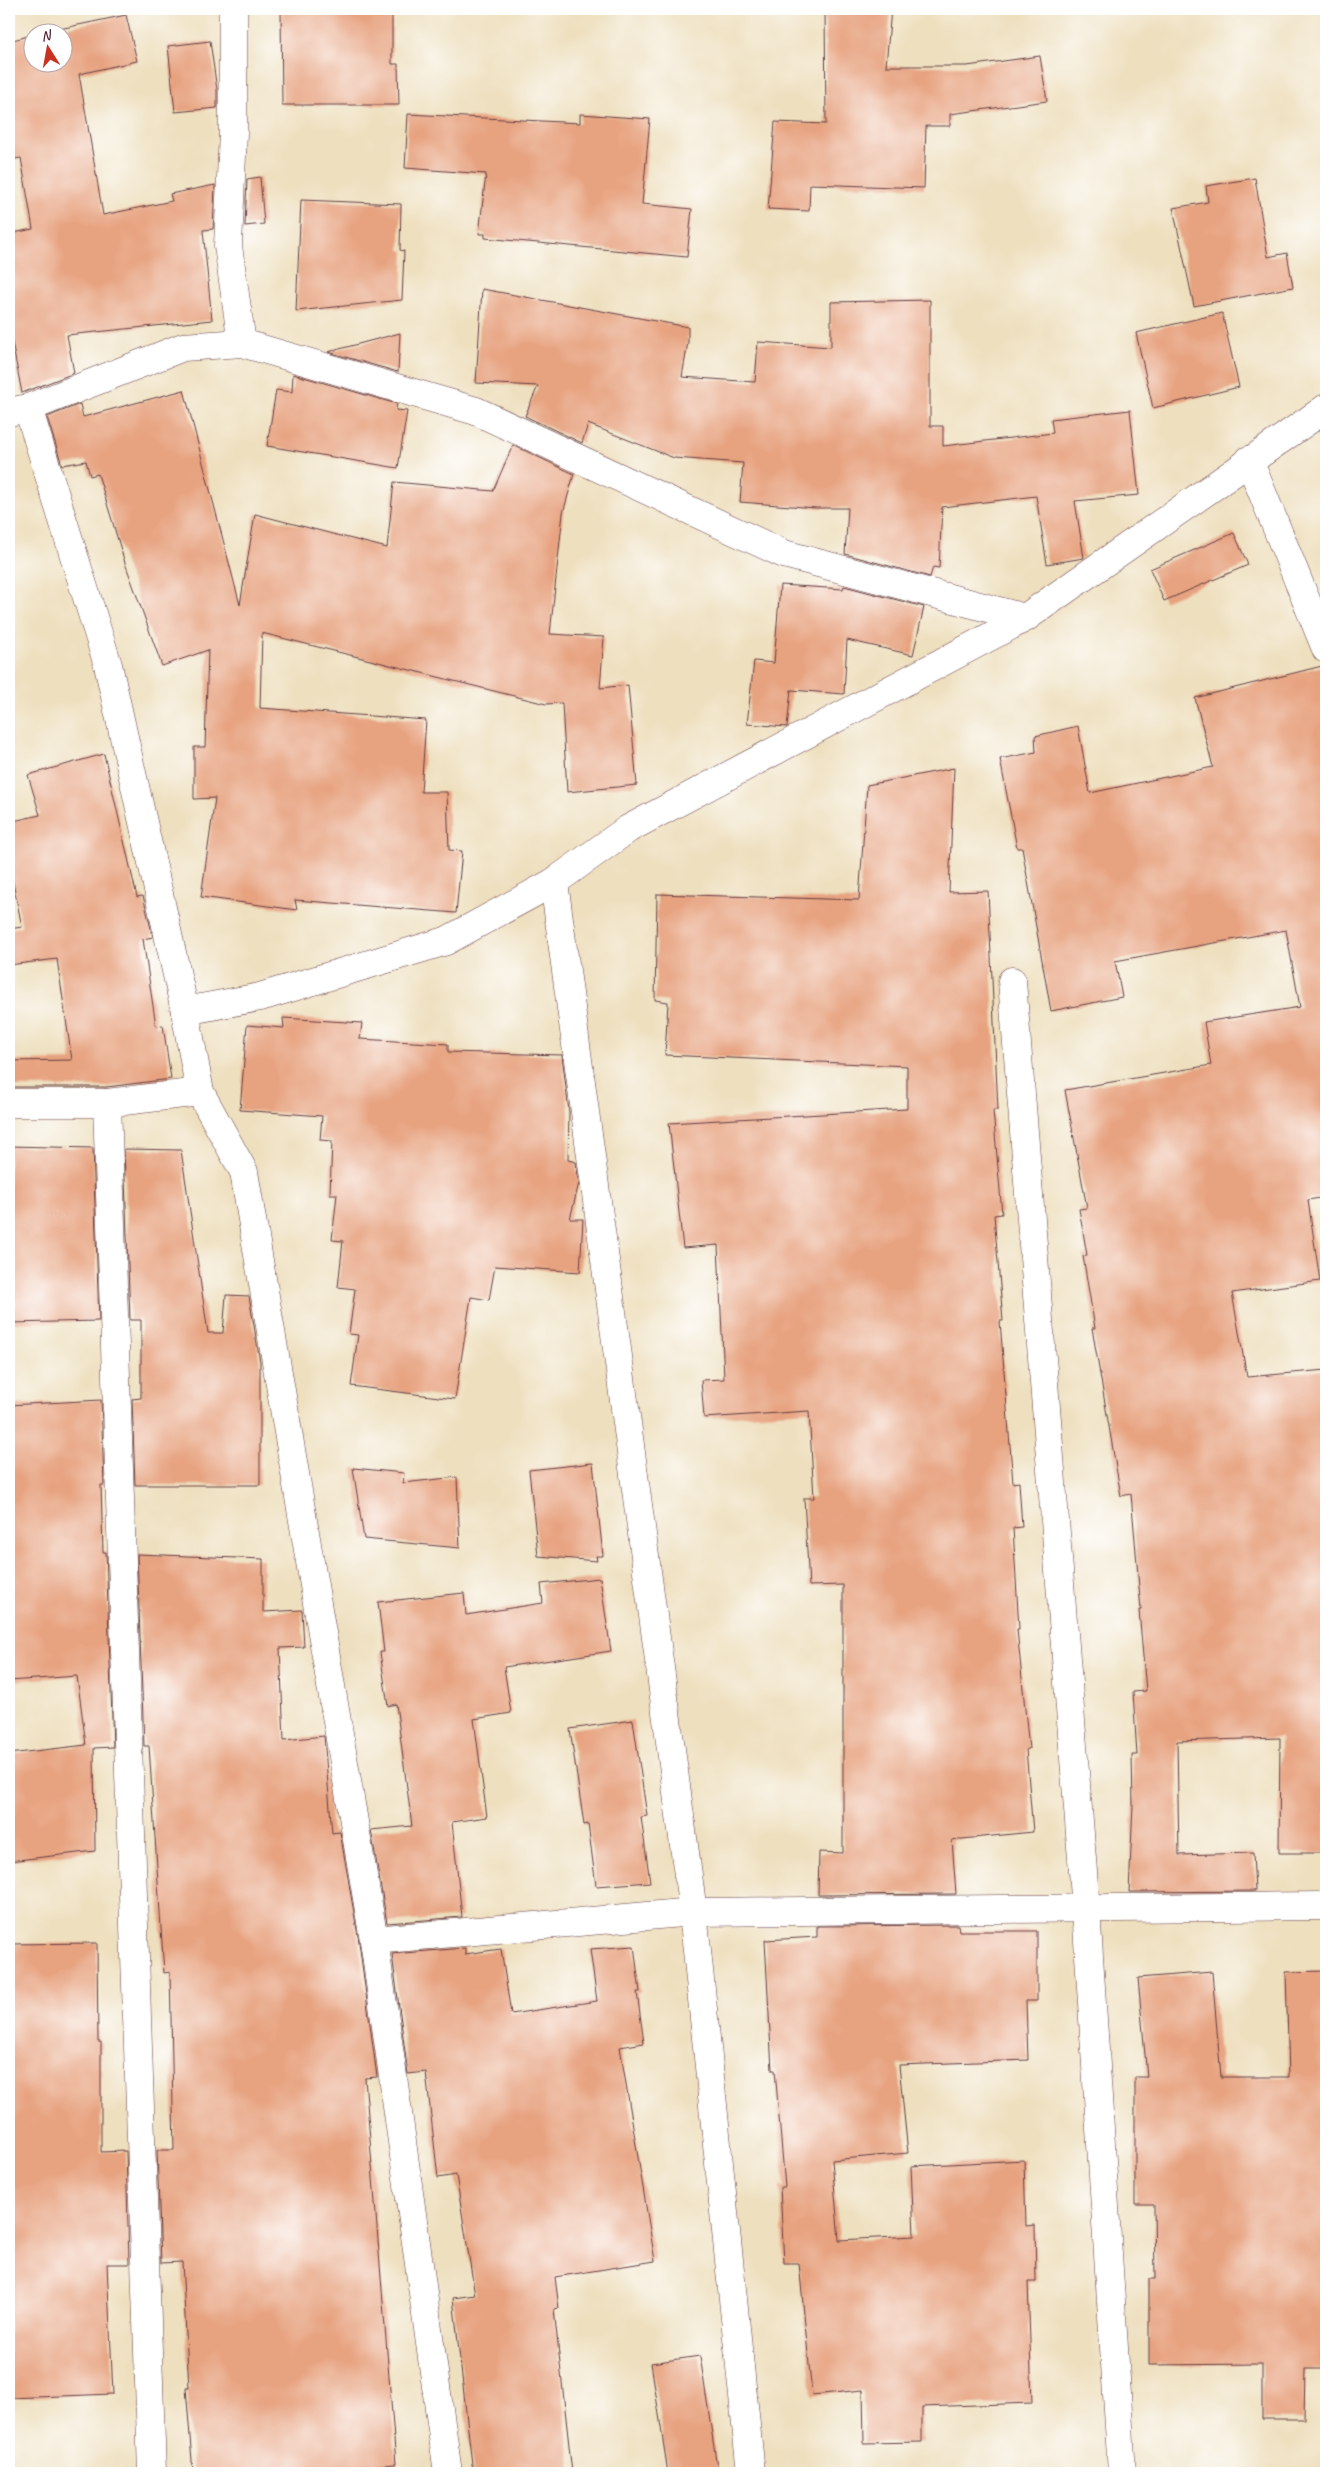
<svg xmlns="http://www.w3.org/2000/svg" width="1335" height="2482" viewBox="0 0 1335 2482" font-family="Caveat,sans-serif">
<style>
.building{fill:#e7a380}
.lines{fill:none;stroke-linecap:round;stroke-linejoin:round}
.minor-casing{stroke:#633c41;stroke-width:29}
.minor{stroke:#fff;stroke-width:28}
</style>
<rect width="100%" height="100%" fill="#fff"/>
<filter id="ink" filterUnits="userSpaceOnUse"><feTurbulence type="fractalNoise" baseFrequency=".02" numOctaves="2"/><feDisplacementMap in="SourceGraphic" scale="10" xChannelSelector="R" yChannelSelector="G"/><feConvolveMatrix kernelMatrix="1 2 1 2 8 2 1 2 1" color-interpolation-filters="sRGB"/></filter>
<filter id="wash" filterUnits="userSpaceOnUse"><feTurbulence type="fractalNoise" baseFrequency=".0096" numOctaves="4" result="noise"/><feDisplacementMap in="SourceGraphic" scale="20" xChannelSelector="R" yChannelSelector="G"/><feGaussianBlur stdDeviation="1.12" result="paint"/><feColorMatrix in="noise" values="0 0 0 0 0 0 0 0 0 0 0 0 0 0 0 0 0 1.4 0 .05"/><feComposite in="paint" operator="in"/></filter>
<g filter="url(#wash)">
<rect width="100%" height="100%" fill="#eedfbe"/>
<g id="blocks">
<!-- building -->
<g class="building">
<path d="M 281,9 L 392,9 L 392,64 L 398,64 L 399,105 L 282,105 Z"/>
<path d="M 825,9 L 891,9 L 886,66 L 967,66 L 1040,56 L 1047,101 L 950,114 L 950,126 L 926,126 L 924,188 L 810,184 L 809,211 L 768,209 L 775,122 L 826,124 Z"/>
<path d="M 126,15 L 137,61 L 79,74 L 103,215 L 172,201 L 170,194 L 215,185 L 213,229 L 203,230 L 212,320 L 67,335 L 74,373 L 22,393 L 9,327 L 9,234 L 33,229 L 21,158 L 9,160 L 9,41 L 32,35 L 32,62 L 62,62 L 62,32 L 45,32 Z"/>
<path d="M 210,41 L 217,90 L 217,108 L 175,112 L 168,46 Z"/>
<path d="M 408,114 L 580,123 L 580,114 L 650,119 L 642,204 L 692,209 L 687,257 L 485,238 L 485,234 L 479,234 L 486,174 L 405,168 Z"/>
<path d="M 260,177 L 264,224 L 245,226 L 247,179 Z"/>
<path d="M 1255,178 L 1268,257 L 1287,253 L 1293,287 L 1194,306 L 1173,208 L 1208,202 L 1206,186 Z"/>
<path d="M 301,200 L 401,204 L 400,250 L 404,251 L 402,300 L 296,311 Z"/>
<path d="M 482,289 L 688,327 L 688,342 L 682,377 L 755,382 L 758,342 L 831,347 L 831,302 L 930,300 L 930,426 L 943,426 L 943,446 L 1053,433 L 1051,419 L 1130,410 L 1139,495 L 1075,501 L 1084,558 L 1047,564 L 1036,496 L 942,507 L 939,568 L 933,567 L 930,577 L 845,554 L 848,508 L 816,508 L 740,502 L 743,463 L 674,458 L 588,424 L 582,443 L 525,416 L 538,386 L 476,383 Z"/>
<path d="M 1222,313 L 1239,387 L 1153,408 L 1136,333 Z"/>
<path d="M 400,333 L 398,372 L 328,352 Z"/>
<path d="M 293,374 L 397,404 L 396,410 L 407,411 L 398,468 L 267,446 L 276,390 L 292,392 Z"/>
<path d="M 184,390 L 240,605 L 255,514 L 387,548 L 394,482 L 493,491 L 513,445 L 574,474 L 563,513 L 550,634 L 604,637 L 600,688 L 628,685 L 637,785 L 567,792 L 562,703 L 546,704 L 262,633 L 260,708 L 426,720 L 421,792 L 447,792 L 449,850 L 462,851 L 456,913 L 295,900 L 297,910 L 201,897 L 215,798 L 194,799 L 194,747 L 205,747 L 208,650 L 162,666 L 125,563 L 98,474 L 90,476 L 86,461 L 62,465 L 47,417 L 80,404 L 83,417 Z"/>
<path d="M 1234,533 L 1248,565 L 1164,601 L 1150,569 Z"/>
<path d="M 780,585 L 843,589 L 844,586 L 924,607 L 913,655 L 847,640 L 844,694 L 791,690 L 787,727 L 747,724 L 754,661 L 774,663 Z"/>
<path d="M 1326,665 L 1326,1197 L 1308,1200 L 1320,1281 L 1232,1293 L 1247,1377 L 1326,1370 L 1326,1853 L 1279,1853 L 1280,1738 L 1177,1741 L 1179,1855 L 1253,1853 L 1255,1891 L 1129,1892 L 1133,1805 L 1132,1755 L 1137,1755 L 1133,1692 L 1146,1691 L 1139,1610 L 1141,1610 L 1131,1494 L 1121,1496 L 1092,1328 L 1095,1328 L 1083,1256 L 1087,1255 L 1079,1209 L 1087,1208 L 1065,1090 L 1211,1065 L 1204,1022 L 1300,1007 L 1286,930 L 1115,961 L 1122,997 L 1051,1011 L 1022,848 L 1017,848 L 1000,759 L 1036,752 L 1035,736 L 1078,726 L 1090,793 L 1213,767 L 1195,698 Z"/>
<path d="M 104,754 L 137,897 L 143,896 L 153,937 L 143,939 L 156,1026 L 163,1025 L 171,1079 L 106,1087 L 9,1087 L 9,1061 L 72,1060 L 57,959 L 9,965 L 9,929 L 22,927 L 9,863 L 9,822 L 40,815 L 28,775 Z"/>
<path d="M 954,768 L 949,892 L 988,891 L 998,1110 L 993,1110 L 1002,1214 L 994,1215 L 1003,1321 L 1000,1321 L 1013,1483 L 1019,1482 L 1022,1527 L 1013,1528 L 1019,1629 L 1017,1629 L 1029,1749 L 1026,1749 L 1033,1832 L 952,1840 L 956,1894 L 818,1895 L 819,1852 L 843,1853 L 843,1585 L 809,1586 L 804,1498 L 814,1498 L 809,1411 L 704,1418 L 701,1380 L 724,1379 L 718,1245 L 683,1248 L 669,1123 L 907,1109 L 907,1066 L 665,1055 L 668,1002 L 655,1000 L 657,894 L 859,900 L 867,785 Z"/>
<path d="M 283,1018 L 362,1023 L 360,1039 L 448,1044 L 448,1052 L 562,1055 L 569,1112 L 568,1160 L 576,1162 L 579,1183 L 570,1219 L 583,1219 L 580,1272 L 495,1266 L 489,1300 L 471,1297 L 455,1399 L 351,1386 L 358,1335 L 349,1334 L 355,1289 L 338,1287 L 343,1241 L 332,1240 L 337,1194 L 330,1194 L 332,1141 L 320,1140 L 322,1116 L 240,1110 L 247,1025 L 284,1028 Z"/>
<path d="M 9,1146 L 93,1148 L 99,1321 L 9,1323 Z"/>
<path d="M 124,1149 L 181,1150 L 208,1333 L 223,1333 L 226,1295 L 249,1296 L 260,1362 L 260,1485 L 135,1485 L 132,1399 L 141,1398 L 141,1320 L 130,1320 Z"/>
<path d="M 101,1400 L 104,1485 L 101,1485 L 103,1552 L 106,1552 L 113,1747 L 94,1748 L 95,1851 L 9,1861 L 9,1754 L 86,1745 L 77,1676 L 9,1681 L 9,1405 Z"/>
<path d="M 593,1463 L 603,1556 L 596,1556 L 597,1561 L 538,1556 L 529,1470 Z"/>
<path d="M 353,1468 L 404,1473 L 403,1483 L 457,1477 L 460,1548 L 364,1539 Z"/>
<path d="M 137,1554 L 263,1559 L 263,1612 L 302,1610 L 304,1647 L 280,1648 L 284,1740 L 324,1736 L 332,1833 L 340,1832 L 359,1942 L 377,2077 L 365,2078 L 396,2464 L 267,2473 L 193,2473 L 186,2388 L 189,2388 L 182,2262 L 161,2263 L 157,2150 L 174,2150 L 170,1972 L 164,1973 L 149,1746 L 144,1746 Z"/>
<path d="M 600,1578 L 611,1651 L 504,1667 L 511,1713 L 474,1719 L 487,1817 L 452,1822 L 462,1917 L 387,1923 L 371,1830 L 412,1826 L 396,1704 L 388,1706 L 380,1652 L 384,1652 L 378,1602 L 464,1593 L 466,1615 L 543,1603 L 541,1584 Z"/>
<path d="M 633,1720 L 647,1816 L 641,1817 L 650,1882 L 596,1886 L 588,1824 L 584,1825 L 570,1729 Z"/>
<path d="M 958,1925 L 959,1931 L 1037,1931 L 1037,2001 L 1026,2001 L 1028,2060 L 899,2065 L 908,2153 L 832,2160 L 839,2240 L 914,2236 L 911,2166 L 1024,2160 L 1026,2226 L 1035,2225 L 1036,2282 L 1028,2282 L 1032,2403 L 922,2407 L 922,2442 L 864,2443 L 863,2390 L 812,2395 L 799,2263 L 784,2263 L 780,2187 L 785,2187 L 775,2070 L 772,2070 L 765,1940 L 817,1937 L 817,1926 Z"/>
<path d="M 97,1943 L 98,2042 L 101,2042 L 101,2152 L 126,2151 L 129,2264 L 107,2264 L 113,2394 L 9,2398 L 9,1944 Z"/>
<path d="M 634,1946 L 640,1992 L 637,1992 L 644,2043 L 620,2047 L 655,2261 L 555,2277 L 559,2308 L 554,2309 L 572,2473 L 473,2473 L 453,2298 L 475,2295 L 456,2175 L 438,2178 L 426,2072 L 408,2074 L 392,1954 L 465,1948 L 465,1954 L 501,1949 L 511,2014 L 597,2001 L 590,1949 Z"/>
<path d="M 1326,1971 L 1326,2369 L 1305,2369 L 1304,2419 L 1262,2419 L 1262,2364 L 1149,2365 L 1149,2279 L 1155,2279 L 1154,2204 L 1135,2204 L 1135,2077 L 1147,2077 L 1138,1978 L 1212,1972 L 1221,2077 L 1289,2077 L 1286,1972 Z"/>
<path d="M 700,2356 L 718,2473 L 668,2473 L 651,2363 Z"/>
</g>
</g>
</g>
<g filter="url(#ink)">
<use href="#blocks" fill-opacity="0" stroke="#633c41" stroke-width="1"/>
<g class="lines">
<defs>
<g id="minor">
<path d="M 233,9 L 233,132 L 228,246 L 242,343"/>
<path d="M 28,408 L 108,665 L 185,1011"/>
<path d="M 9,412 L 28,408 L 183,347 L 242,343 L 476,411 L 784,554 L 1025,618"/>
<path d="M 1249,460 L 1326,649"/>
<path d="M 1012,981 L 1086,1909 L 1122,2473"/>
<path d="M 200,1092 L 244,1172 L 374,1940 L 448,2473"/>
<path d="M 9,1103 L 107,1103 L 200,1092 L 185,1011 L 260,997 L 446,941 L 554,882"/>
<path d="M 107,1103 L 152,2473"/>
<path d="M 374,1940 L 693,1912 L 1326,1906"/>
<path d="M 751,2473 L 693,1912 L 554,882 L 628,829 L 1025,618 L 1326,408"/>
</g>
</defs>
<!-- minor casing -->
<use href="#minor" class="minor-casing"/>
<!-- minor -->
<use href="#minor" class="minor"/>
</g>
</g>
<!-- margin -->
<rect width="1335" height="2482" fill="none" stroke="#fff" stroke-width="30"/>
<!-- north arrow -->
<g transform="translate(48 48) rotate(349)"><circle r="24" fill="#ffffff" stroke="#b7a5aa"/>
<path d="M0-4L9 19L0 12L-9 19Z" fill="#c8321e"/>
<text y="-8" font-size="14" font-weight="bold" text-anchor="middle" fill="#4a1f2b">N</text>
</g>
</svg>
